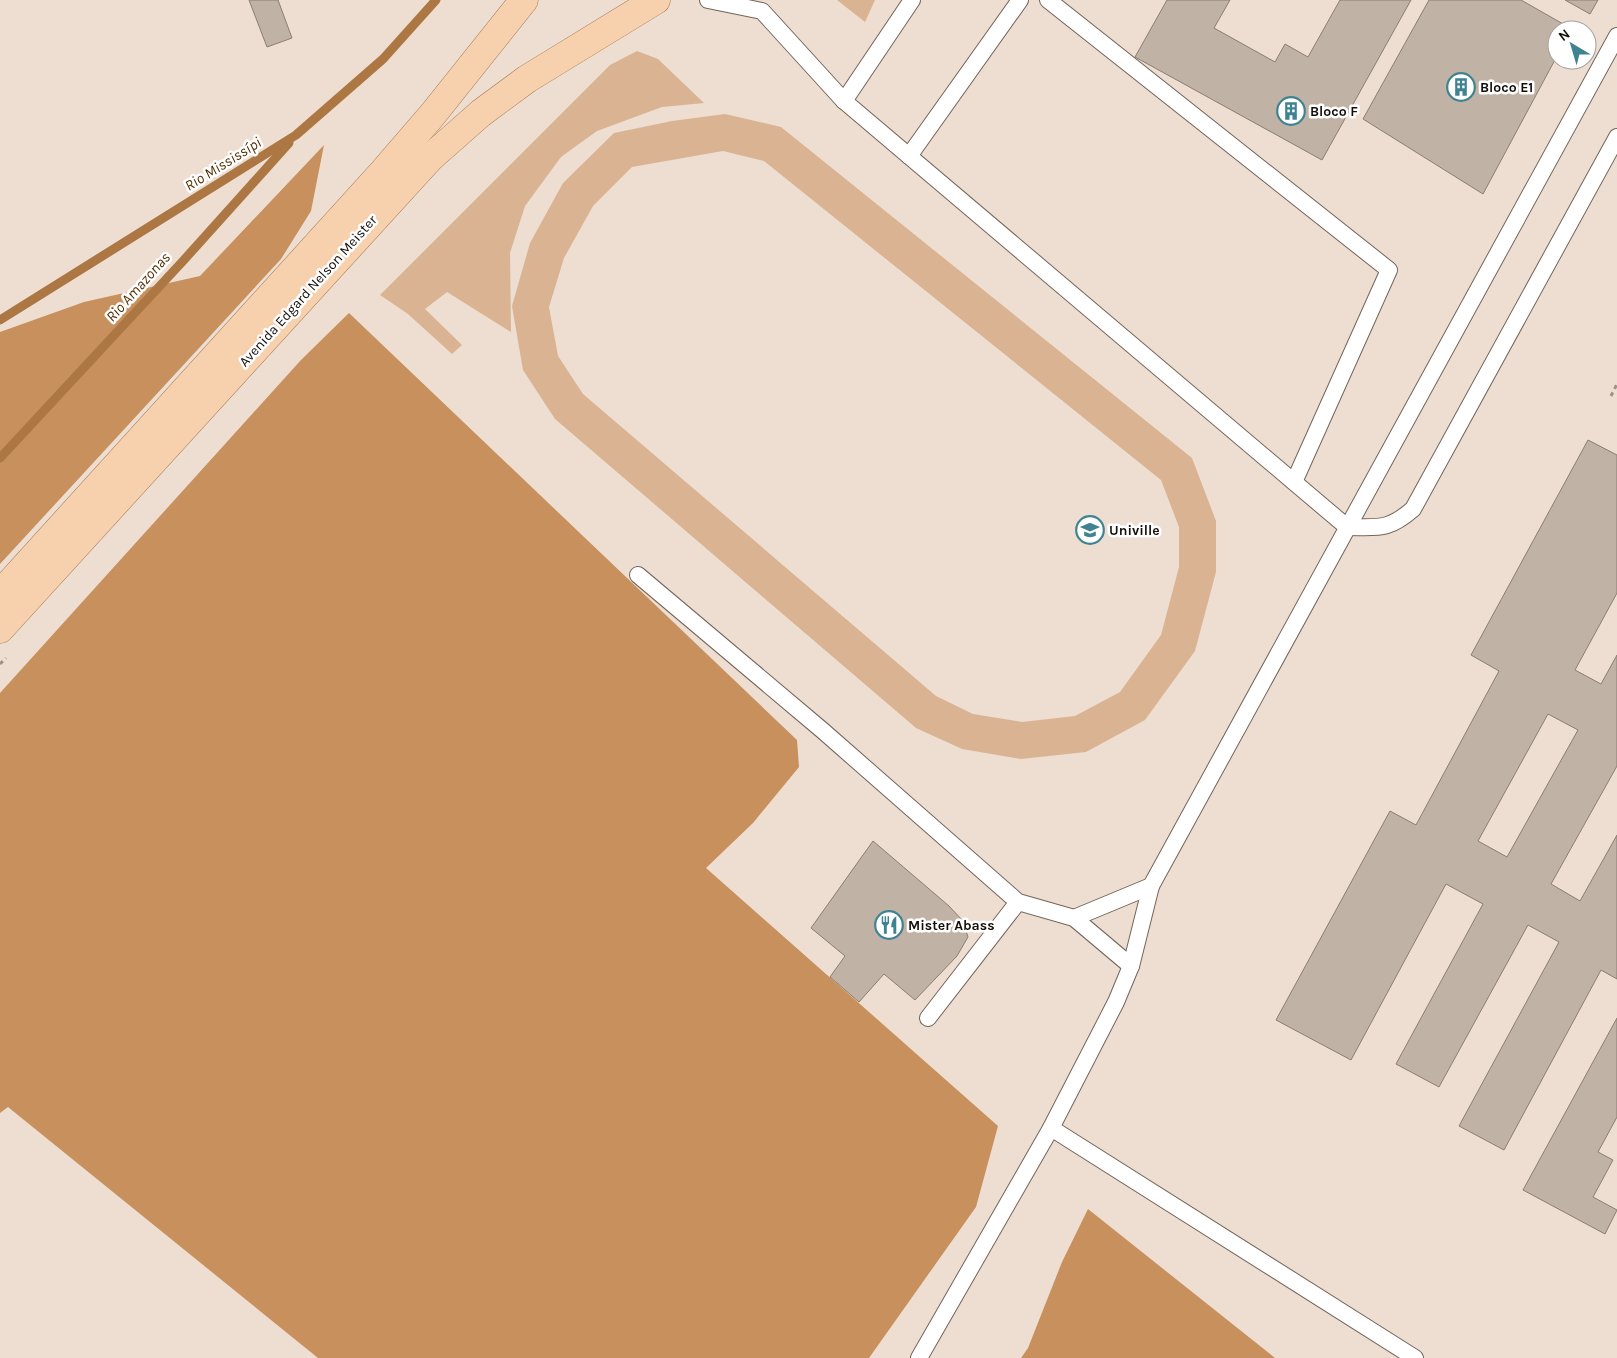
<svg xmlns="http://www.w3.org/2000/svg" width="1617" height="1358" viewBox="0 0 1617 1358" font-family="Karla,sans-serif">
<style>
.green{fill:#dab492;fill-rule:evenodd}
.forest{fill:#c7905c}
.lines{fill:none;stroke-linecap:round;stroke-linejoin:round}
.stream{stroke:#ad7743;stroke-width:9}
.building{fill:#c0b2a5;stroke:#8b7d71;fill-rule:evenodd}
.lane-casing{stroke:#726559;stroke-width:18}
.primary-casing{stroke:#a37952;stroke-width:29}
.path{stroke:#9d9188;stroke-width:3;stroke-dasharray:4 4;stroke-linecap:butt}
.lane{stroke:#fff;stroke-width:16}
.primary{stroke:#f7d1ae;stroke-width:28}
.labels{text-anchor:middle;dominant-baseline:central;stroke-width:5;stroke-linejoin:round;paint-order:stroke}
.poi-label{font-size:14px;font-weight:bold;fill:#130e0a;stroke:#fff;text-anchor:start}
.street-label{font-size:14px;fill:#130e0a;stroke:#fff}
.water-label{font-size:15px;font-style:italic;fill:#532e02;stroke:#fff}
</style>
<rect width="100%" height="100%" fill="#edded1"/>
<!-- green -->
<g class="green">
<path d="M 837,0 L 875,0 L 865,22 Z"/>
<path d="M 637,51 L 658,59 L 704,103 L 662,107 L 597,131 L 561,157 L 525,206 L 510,253 L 511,332 L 447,292 L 425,309 L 462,345 L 452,354 L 408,314 L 380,295 L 610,65 Z"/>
<path d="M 725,114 L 781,127 L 1192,458 L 1216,521 L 1216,572 L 1195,651 L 1145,720 L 1086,752 L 1021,759 L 962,749 L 916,728 L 555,419 L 523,370 L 512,306 L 530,243 L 563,183 L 614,133 L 672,121 ZM 723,151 L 764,161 L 1161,480 L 1179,527 L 1179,567 L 1161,635 L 1120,692 L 1075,716 L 1022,722 L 973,714 L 936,696 L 583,394 L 558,356 L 549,307 L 564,258 L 593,206 L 632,167 Z"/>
</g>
<!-- forest -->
<g class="forest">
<path d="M 324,145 L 311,211 L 281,259 L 0,564 L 0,332 L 84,302 L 200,276 Z"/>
<path d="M 349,313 L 797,740 L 799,767 L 753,823 L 706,868 L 998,1126 L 976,1207 L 869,1358 L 318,1358 L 8,1107 L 0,1113 L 0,693 L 301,360 Z"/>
<path d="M 1088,1209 L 1275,1358 L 1021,1358 L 1028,1348 L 1062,1262 Z"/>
</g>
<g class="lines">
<!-- stream -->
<g class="stream">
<path d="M 0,320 L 296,135 L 383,59 L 436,0"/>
<path d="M 0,458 L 183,261 L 289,143"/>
</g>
</g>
<!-- building -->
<g class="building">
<path d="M 249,0 L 278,0 L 292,38 L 267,47 Z"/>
<path d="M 1167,0 L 1230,0 L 1214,28 L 1275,62 L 1285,44 L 1308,57 L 1340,0 L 1411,0 L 1322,160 L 1135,57 Z"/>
<path d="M 1429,0 L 1521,0 L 1572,29 L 1557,30 L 1557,56 L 1483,194 L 1363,119 Z"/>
<path d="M 1565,0 L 1598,0 L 1590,14 Z"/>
<path d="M 1588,440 L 1617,455 L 1617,593 L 1575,670 L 1601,684 L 1617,655 L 1617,766 L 1551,884 L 1580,901 L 1617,835 L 1617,979 L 1601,970 L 1504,1150 L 1459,1126 L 1559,942 L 1528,925 L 1439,1087 L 1396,1064 L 1483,904 L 1446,884 L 1351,1060 L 1276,1020 L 1390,811 L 1416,825 L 1499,671 L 1471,655 ZM 1548,714 L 1578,730 L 1507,857 L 1478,841 Z"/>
<path d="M 873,841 L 949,906 L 963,921 L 968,937 L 957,956 L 915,1000 L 884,974 L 859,1002 L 830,977 L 845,956 L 811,928 Z"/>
<path d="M 1617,1018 L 1617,1117 L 1598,1152 L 1613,1160 L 1593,1197 L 1617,1210 L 1605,1234 L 1523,1190 Z"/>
</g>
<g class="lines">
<defs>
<g id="lane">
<path d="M 708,0 L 762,11 L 844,101 L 1347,527 C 1378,527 1388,531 1413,509 L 1617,137"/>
<path d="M 1048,0 L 1389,270 L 1294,482"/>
<path d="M 844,101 L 912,0"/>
<path d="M 909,156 L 1020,0"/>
<path d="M 638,575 L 822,730 L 1018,902 L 1074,918 L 1131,966"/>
<path d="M 1074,918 L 1151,886"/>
<path d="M 928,1018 L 1018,902"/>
<path d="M 1051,1128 L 1415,1358"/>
<path d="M 919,1358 L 1051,1128 L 1116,1002 L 1131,966 L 1151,886 L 1617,36"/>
</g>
<g id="primary">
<path d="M 0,594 L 383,172 L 433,114 L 524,0"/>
<path d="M 0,629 L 430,158 L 481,113 L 527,79 L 656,0"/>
</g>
</defs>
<!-- lane casing -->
<use href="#lane" class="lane-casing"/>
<!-- primary casing -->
<use href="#primary" class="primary-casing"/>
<!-- path -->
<g class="path">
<path d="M 1611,396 L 1617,384"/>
<path d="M 0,664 L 6,658"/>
</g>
<!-- lane -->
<use href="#lane" class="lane"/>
<!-- primary -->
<use href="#primary" class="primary"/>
</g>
<!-- icons -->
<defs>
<symbol id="building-ring" viewBox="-11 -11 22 22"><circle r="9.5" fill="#fff" stroke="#3f8392" stroke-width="1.5"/><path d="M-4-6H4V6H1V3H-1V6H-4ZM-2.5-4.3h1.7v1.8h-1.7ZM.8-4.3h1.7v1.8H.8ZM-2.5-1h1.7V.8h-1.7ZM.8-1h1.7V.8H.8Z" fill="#3f8392"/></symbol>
<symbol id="university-ring" viewBox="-11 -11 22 22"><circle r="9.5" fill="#fff" stroke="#3f8392" stroke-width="1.5"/><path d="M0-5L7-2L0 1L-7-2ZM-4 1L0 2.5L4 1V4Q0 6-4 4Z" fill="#3f8392"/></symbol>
<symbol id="restaurant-ring" viewBox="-11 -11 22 22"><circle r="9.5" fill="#fff" stroke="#3f8392" stroke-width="1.5"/><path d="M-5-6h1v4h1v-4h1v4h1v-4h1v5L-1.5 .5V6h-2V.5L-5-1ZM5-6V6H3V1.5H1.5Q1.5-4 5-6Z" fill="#3f8392"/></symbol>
</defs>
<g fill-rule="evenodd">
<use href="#building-ring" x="1445" y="71" width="32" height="32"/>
<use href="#building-ring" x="1275" y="95" width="32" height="32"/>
<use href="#university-ring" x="1074" y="514" width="32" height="32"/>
<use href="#restaurant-ring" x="873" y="909" width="32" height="32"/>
</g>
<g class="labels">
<!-- poi labels -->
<g class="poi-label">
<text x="1480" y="87">Bloco E1</text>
<text x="1310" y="111">Bloco F</text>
<text x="1109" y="530">Univille</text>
<text x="908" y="925">Mister Abass</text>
</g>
<!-- street labels -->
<g class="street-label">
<text transform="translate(308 291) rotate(-48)">Avenida Edgard Nelson Meister</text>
</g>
<!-- water labels -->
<g class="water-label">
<text transform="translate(223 164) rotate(-32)">Rio Mississípi</text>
<text transform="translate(138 287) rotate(-48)">Rio Amazonas</text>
</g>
</g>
<!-- north arrow -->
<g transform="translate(1572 45) rotate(322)"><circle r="24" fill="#ffffff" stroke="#a19f9d"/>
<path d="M0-4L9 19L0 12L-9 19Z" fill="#3f8392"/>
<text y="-8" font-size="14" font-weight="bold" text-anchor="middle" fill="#130e0a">N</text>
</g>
</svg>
